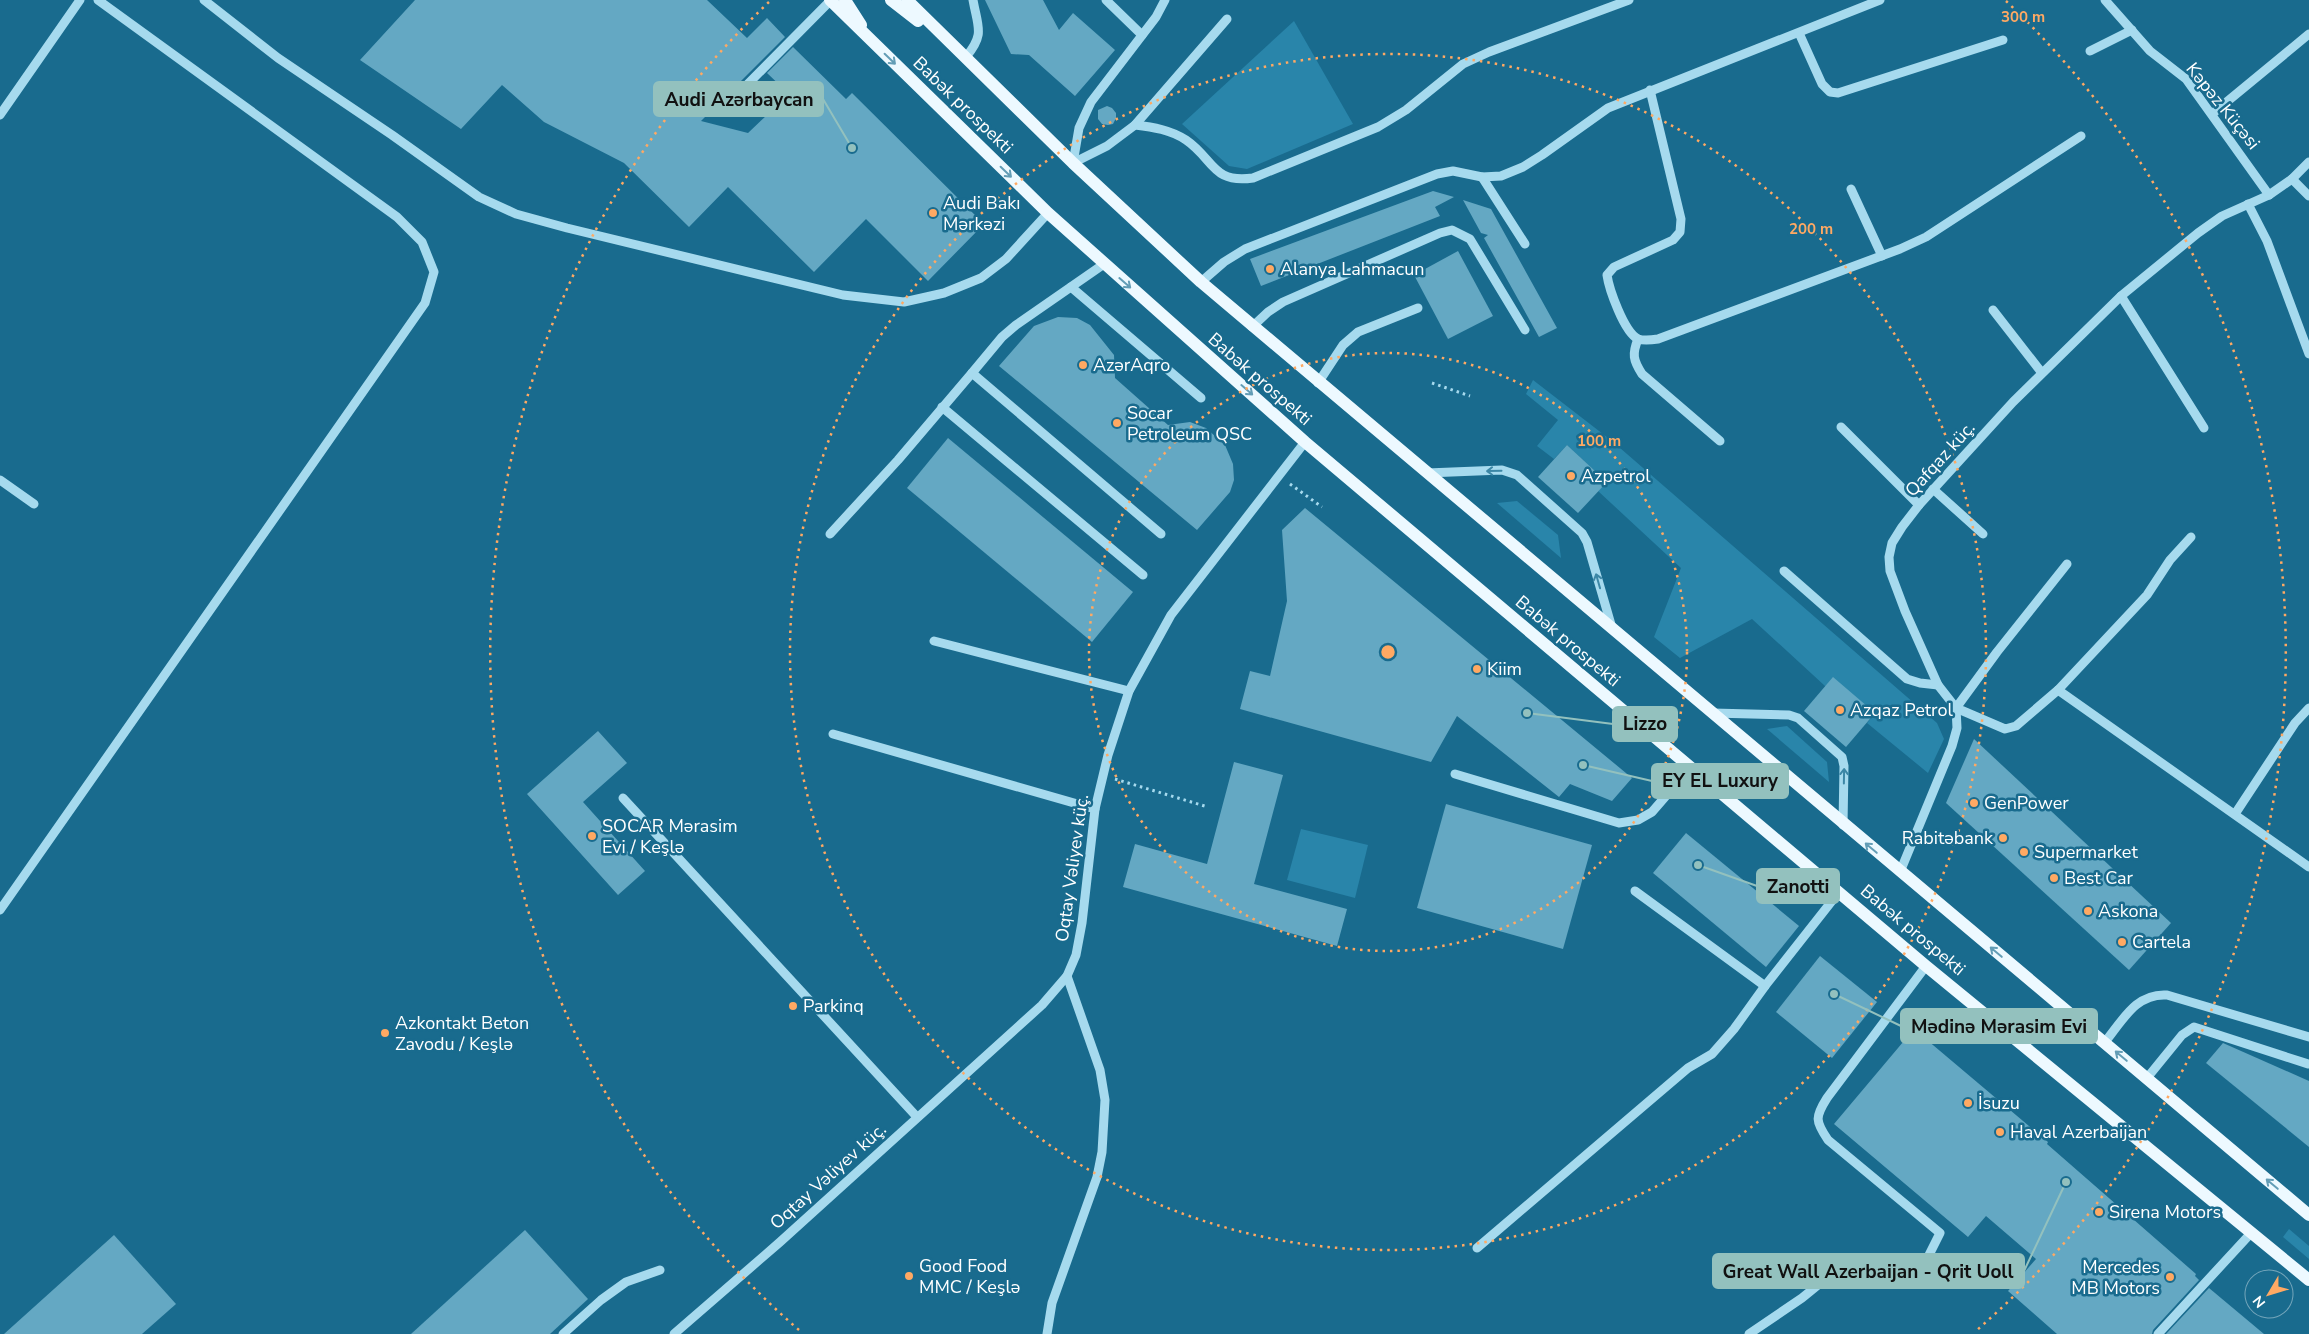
<svg xmlns="http://www.w3.org/2000/svg" width="2309" height="1334" viewBox="0 0 2309 1334" font-family="'Nunito Sans',sans-serif">
<style>
.green{fill:#2985aa}
.building{fill:#64a8c3}
.lines{fill:none;stroke-linecap:round;stroke-linejoin:round}
.path{stroke:#a6daee;stroke-width:3;stroke-dasharray:2.5 4;stroke-linecap:butt}
.minor{stroke:#a6daee;stroke-width:9}
.major{stroke:#edf9ff;stroke-width:12}
.oneway{stroke:#639db6}
.oneway2{stroke:#3c87a6}
.ring{fill:none;stroke:#ffa963;stroke-width:2.5;stroke-dasharray:2.5 5}
.poi-dot{fill:#ffa963;stroke:#196b8e;stroke-width:2}
.labels{text-anchor:middle;dominant-baseline:central;stroke-width:5;stroke-linejoin:round;paint-order:stroke}
.street-label{font-size:18px;fill:#fff;stroke:#196b8e}
.poi-label{font-size:18px;fill:#fff;stroke:#196b8e;text-anchor:start}
.centre{fill:#ffa963;stroke:#196b8e;stroke-width:2.5}
.ring-label{font-size:15px;text-anchor:middle;font-weight:bold;fill:#ffa963;stroke:#196b8e;stroke-width:5;stroke-linejoin:round;paint-order:stroke}
.leader{fill:none;stroke:#93c1be;stroke-width:2}
.callout-dot{fill:#93c1be;stroke:#196b8e;stroke-width:2}
.callout{fill:#93c1be;stroke:#93c1be;stroke-width:2}
.callout-label{font-size:19px;text-anchor:middle;font-weight:bold;fill:#111}
</style>
<rect width="100%" height="100%" fill="#196b8e"/>
<!-- green -->
<g class="green">
<path d="M 1294,21 L 1353,124 L 1247,169 L 1229,166 L 1182,124 Z"/>
<path d="M 1533,380 L 1612,441 L 1937,723 L 1944,739 L 1928,773 L 1867,723 L 1875,713 L 1825,686 L 1752,619 L 1680,658 L 1654,637 L 1681,568 L 1598,491 L 1607,482 L 1567,445 L 1554,459 L 1537,446 L 1558,420 L 1526,394 Z"/>
<path d="M 1517,501 L 1558,535 L 1561,558 L 1497,503 Z"/>
<path d="M 1787,726 L 1827,762 L 1829,782 L 1767,729 Z"/>
<path d="M 1301,829 L 1368,845 L 1355,898 L 1287,880 Z"/>
<path d="M 2289,1229 L 2309,1246 L 2309,1259 L 2283,1237 Z"/>
</g>
<!-- building -->
<g class="building">
<path d="M 415,0 L 707,0 L 747,38 L 767,18 L 785,37 L 701,121 L 748,133 L 789,94 L 767,73 L 793,47 L 846,99 L 852,93 L 984,224 L 928,281 L 866,219 L 814,272 L 728,187 L 689,227 L 624,163 L 544,122 L 502,85 L 461,129 L 360,60 Z"/>
<path d="M 985,0 L 1043,0 L 1059,30 L 1073,13 L 1115,50 L 1075,96 L 1029,55 L 1011,54 Z"/>
<path d="M 1107,106 L 1112,108 L 1116,113 L 1116,118 L 1113,124 L 1108,125 L 1102,124 L 1098,119 L 1098,110 Z"/>
<path d="M 1433,191 L 1454,197 L 1435,207 L 1440,216 L 1261,286 L 1250,259 Z"/>
<path d="M 1463,200 L 1491,209 L 1557,328 L 1539,337 L 1484,238 L 1488,235 L 1481,233 Z"/>
<path d="M 1458,251 L 1493,316 L 1448,339 L 1414,275 Z"/>
<path d="M 1058,317 L 1077,318 L 1090,325 L 1114,355 L 1115,378 L 1168,425 L 1190,422 L 1206,428 L 1225,445 L 1233,464 L 1234,480 L 1230,492 L 1197,530 L 999,366 L 1034,326 Z"/>
<path d="M 948,438 L 1133,592 L 1092,642 L 907,488 Z"/>
<path d="M 1567,445 L 1607,482 L 1578,513 L 1538,477 Z"/>
<path d="M 1305,508 L 1632,778 L 1612,801 L 1570,784 L 1559,797 L 1457,716 L 1431,762 L 1240,709 L 1250,671 L 1270,676 L 1287,601 L 1282,530 Z"/>
<path d="M 1833,677 L 1875,713 L 1846,747 L 1804,711 Z"/>
<path d="M 598,731 L 627,763 L 583,802 L 645,871 L 618,895 L 527,794 Z"/>
<path d="M 1974,739 L 2171,923 L 2129,970 L 1946,803 Z"/>
<path d="M 1234,762 L 1283,775 L 1254,884 L 1347,909 L 1337,946 L 1123,887 L 1135,844 L 1207,864 Z"/>
<path d="M 1446,804 L 1592,845 L 1563,949 L 1417,908 Z"/>
<path d="M 1686,833 L 1799,926 L 1766,967 L 1653,873 Z"/>
<path d="M 1820,956 L 1877,1002 L 1832,1058 L 1776,1012 Z"/>
<path d="M 1914,1029 L 2048,1142 L 2047,1144 L 2196,1274 L 2195,1276 L 2199,1280 L 2153,1330 L 2152,1334 L 2057,1334 L 2008,1291 L 2036,1259 L 1986,1216 L 1968,1237 L 1834,1124 Z"/>
<path d="M 2223,1043 L 2309,1081 L 2309,1147 L 2206,1063 Z"/>
<path d="M 525,1230 L 588,1299 L 550,1334 L 411,1334 Z"/>
<path d="M 114,1235 L 176,1304 L 142,1334 L 4,1334 Z"/>
<path d="M 2209,1288 L 2264,1334 L 2166,1334 Z"/>
</g>
<g class="lines">
<!-- path -->
<g class="path">
<path d="M 1432,383 L 1470,396"/>
<path d="M 1290,484 L 1322,507"/>
<path d="M 1115,779 L 1208,807"/>
</g>
<!-- minor -->
<g class="minor">
<path d="M 204,0 L 278,58 L 392,135 L 479,197 L 516,214 L 567,228 L 843,295 L 904,302 L 944,293 L 981,278 L 1006,259 L 1048,213"/>
<path d="M 1106,0 L 1142,35"/>
<path d="M 2105,0 L 2150,51 L 2186,79 L 2269,195"/>
<path d="M 1799,33 L 1822,84 L 1830,92 L 1838,93 L 2003,40"/>
<path d="M 2090,51 L 2132,30"/>
<path d="M 966,57 C 985,34 978,28 973,0"/>
<path d="M 1650,90 L 1681,219 L 1680,232 L 1673,240 L 1614,267 L 1607,275 C 1609,289 1624,332 1638,339 C 1644,341 1652,340 1658,339 L 1900,249 L 1926,237 L 2081,136"/>
<path d="M 737,95 L 830,1"/>
<path d="M 2212,114 L 2309,34"/>
<path d="M 0,115 L 80,0"/>
<path d="M 1135,125 L 1227,19"/>
<path d="M 1073,163 L 1107,146 L 1135,125 C 1153,127 1171,130 1186,140 C 1214,159 1212,184 1253,178 L 1378,127 L 1406,110 L 1463,64 L 1489,52 L 1629,0"/>
<path d="M 1073,163 L 1079,128 L 1091,102 L 1156,17 L 1165,0"/>
<path d="M 1482,177 L 1525,244"/>
<path d="M 2292,179 L 2309,196"/>
<path d="M 1851,189 L 1882,256"/>
<path d="M 2248,204 L 2267,241 L 2309,354"/>
<path d="M 1104,264 L 1016,325 L 1002,337 L 972,373 L 1161,534"/>
<path d="M 1201,282 L 1224,262 L 1245,249 L 1437,174 L 1453,171 L 1482,177 L 1501,176 L 1523,167 L 1542,155 L 1608,108 L 1880,0"/>
<path d="M 1071,287 L 1201,398"/>
<path d="M 2121,296 L 2204,428"/>
<path d="M 1993,310 L 2042,373"/>
<path d="M 1252,327 L 1268,312 L 1283,302 L 1440,233 L 1452,230 L 1470,239 L 1525,330"/>
<path d="M 1638,339 C 1632,354 1633,360 1642,374 L 1720,441"/>
<path d="M 1318,383 L 1343,345 L 1358,332 L 1418,308"/>
<path d="M 942,407 L 1143,575"/>
<path d="M 1841,427 L 1919,505"/>
<path d="M 1427,473 L 1502,470 L 1517,475 L 1582,533 L 1587,542 L 1612,628"/>
<path d="M 0,480 L 34,504"/>
<path d="M 1933,489 L 1983,534"/>
<path d="M 830,534 L 898,460 L 972,373"/>
<path d="M 2067,564 L 1997,652 L 1956,708 L 2005,729 L 2016,726 L 2058,690 L 2147,595 L 2170,560 L 2191,537"/>
<path d="M 1784,571 L 1907,679 L 1920,683 L 1938,685"/>
<path d="M 934,641 L 1129,691"/>
<path d="M 2058,690 L 2309,867"/>
<path d="M 1713,713 L 1789,715 L 1798,718 L 1842,757 L 1844,766 L 1843,825"/>
<path d="M 833,734 L 1095,809"/>
<path d="M 1455,774 L 1619,823 L 1638,820 L 1652,812 L 1691,767"/>
<path d="M 623,798 L 917,1117"/>
<path d="M 2235,814 L 2295,723 L 2309,708"/>
<path d="M 1900,872 L 1952,746 L 1957,728 L 1956,708 L 1938,685 L 1905,611 L 1890,571 L 1889,557 L 1892,543 L 1902,527 L 1919,505 L 2013,402 L 2121,296 L 2198,233 L 2222,216 L 2269,195 L 2292,179 L 2309,162"/>
<path d="M 1635,891 L 1765,986"/>
<path d="M 0,910 L 425,303 L 434,272 L 422,242 L 397,217 L 98,0"/>
<path d="M 2105,1042 C 2123,1020 2136,993 2167,995 L 2309,1037"/>
<path d="M 2147,1078 L 2182,1035 L 2194,1027 L 2308,1064"/>
<path d="M 1477,1248 L 1688,1068 L 1712,1054 L 1734,1029 L 1765,986 L 1839,892"/>
<path d="M 563,1334 L 601,1300 L 626,1282 L 660,1270"/>
<path d="M 674,1334 L 780,1242 L 1042,1005 L 1067,976 L 1076,955 L 1082,923 L 1095,809 L 1108,755 L 1129,691 L 1171,615 L 1305,442"/>
<path d="M 1047,1334 L 1052,1303 L 1097,1177 L 1102,1152 L 1105,1100 L 1100,1070 L 1067,976"/>
<path d="M 1749,1334 L 1802,1298 L 1845,1263 L 1884,1262 L 1911,1275 L 1928,1257 L 1940,1233 L 1828,1140 C 1815,1121 1815,1117 1827,1098 L 1926,966"/>
<path d="M 2158,1334 L 2252,1232"/>
</g>
<!-- major -->
<g class="major">
<path d="M 830,0 L 1048,213 L 1305,442 L 1926,966 L 2309,1280"/>
<path d="M 845,0 L 861,25"/>
<path d="M 891,0 L 918,21"/>
<path d="M 907,0 L 1073,163 L 1201,282 L 2309,1215"/>
</g>
</g>
<!-- one-way arrows -->
<defs><path id="oneway-shaft" d="M-6 0H5M1.5-3L5.5 0L1.5 3" fill="none" stroke-width="1.6" stroke-linecap="round" stroke-linejoin="round" transform="scale(1.25)"/></defs>
<g class="oneway">
<use href="#oneway-shaft" transform="translate(890 59) rotate(44)"/>
<use href="#oneway-shaft" transform="translate(1006 172) rotate(44)"/>
<use href="#oneway-shaft" transform="translate(1125 283) rotate(41)"/>
<use href="#oneway-shaft" transform="translate(1247 390) rotate(41)"/>
<use href="#oneway-shaft" transform="translate(1871 848) rotate(-140)"/>
<use href="#oneway-shaft" transform="translate(1996 952) rotate(-140)"/>
<use href="#oneway-shaft" transform="translate(2121 1056) rotate(-140)"/>
<use href="#oneway-shaft" transform="translate(2272 1184) rotate(-140)"/>
</g>
<g class="oneway2">
<use href="#oneway-shaft" transform="translate(1494 471) rotate(179)"/>
<use href="#oneway-shaft" transform="translate(1598 581) rotate(-106)"/>
<use href="#oneway-shaft" transform="translate(1844 776) rotate(-89)"/>
</g>
<!-- distance rings -->
<g class="ring">
<circle cx="1388" cy="652" r="299"/>
<circle cx="1388" cy="652" r="598"/>
<path d="M799 1330A898 898 0 0 1 770 1M2006 1A898 898 0 0 1 1977 1330"/>
</g>
<!-- markers -->
<g class="poi-dot">
<circle cx="933" cy="213" r="5"/>
<circle cx="1270" cy="269" r="5"/>
<circle cx="1083" cy="365" r="5"/>
<circle cx="1117" cy="423" r="5"/>
<circle cx="1571" cy="476" r="5"/>
<circle cx="1477" cy="669" r="5"/>
<circle cx="1840" cy="710" r="5"/>
<circle cx="1974" cy="803" r="5"/>
<circle cx="592" cy="836" r="5"/>
<circle cx="2003" cy="838" r="5"/>
<circle cx="2024" cy="852" r="5"/>
<circle cx="2054" cy="878" r="5"/>
<circle cx="2088" cy="911" r="5"/>
<circle cx="2122" cy="942" r="5"/>
<circle cx="793" cy="1006" r="5"/>
<circle cx="385" cy="1033" r="5"/>
<circle cx="1968" cy="1103" r="5"/>
<circle cx="2000" cy="1132" r="5"/>
<circle cx="2099" cy="1212" r="5"/>
<circle cx="909" cy="1276" r="5"/>
<circle cx="2170" cy="1277" r="5"/>
</g>
<g class="labels">
<!-- street labels -->
<g class="street-label">
<text transform="translate(963 105) rotate(44)">Babək prospekti</text>
<text transform="translate(2223 106) rotate(51)">Kəpəz Küçəsi</text>
<text transform="translate(1260 379) rotate(41)">Babək prospekti</text>
<text transform="translate(1940 459) rotate(-48)">Qafqaz küç.</text>
<text transform="translate(1568 641) rotate(40)">Babək prospekti</text>
<text transform="translate(1072 868) rotate(-82)">Oqtay Vəliyev küç.</text>
<text transform="translate(1913 930) rotate(40)">Babək prospekti</text>
<text transform="translate(828 1176) rotate(-42)">Oqtay Vəliyev küç.</text>
</g>
<!-- poi labels -->
<g class="poi-label">
<text x="943" y="203">Audi Bakı<tspan x="943" dy="21">Mərkəzi</tspan></text>
<text x="1280" y="269">Alanya Lahmacun</text>
<text x="1093" y="365">AzərAqro</text>
<text x="1127" y="413">Socar<tspan x="1127" dy="21">Petroleum QSC</tspan></text>
<text x="1581" y="476">Azpetrol</text>
<text x="1487" y="669">Kiim</text>
<text x="1850" y="710">Azqaz Petrol</text>
<text x="1984" y="803">GenPower</text>
<text x="602" y="826">SOCAR Mərasim<tspan x="602" dy="21">Evi / Keşlə</tspan></text>
<text x="1993" y="838" text-anchor="end">Rabitəbank</text>
<text x="2034" y="852">Supermarket</text>
<text x="2064" y="878">Best Car</text>
<text x="2098" y="911">Askona</text>
<text x="2132" y="942">Cartela</text>
<text x="803" y="1006">Parkinq</text>
<text x="395" y="1023">Azkontakt Beton<tspan x="395" dy="21">Zavodu / Keşlə</tspan></text>
<text x="1978" y="1103">İsuzu</text>
<text x="2010" y="1132">Haval Azerbaijan</text>
<text x="2109" y="1212">Sirena Motors</text>
<text x="919" y="1266">Good Food<tspan x="919" dy="21">MMC / Keşlə</tspan></text>
<text x="2160" y="1267" text-anchor="end">Mercedes<tspan x="2160" dy="21">MB Motors</tspan></text>
</g>
</g>
<circle cx="1388" cy="652" r="8" class="centre"/>
<g class="ring-label">
<text x="2023" y="22">300 m</text>
<text x="1811" y="234">200 m</text>
<text x="1599" y="446">100 m</text>
</g>
<!-- callouts -->
<path class="leader" d="M852 148L823 99M1527 713L1613 724M1583 765L1652 781M1698 865L1757 886M1834 994L1901 1026M2066 1182L2024 1271"/>
<g class="callout-dot">
<circle cx="852" cy="148" r="5"/>
<circle cx="1527" cy="713" r="5"/>
<circle cx="1583" cy="765" r="5"/>
<circle cx="1698" cy="865" r="5"/>
<circle cx="1834" cy="994" r="5"/>
<circle cx="2066" cy="1182" r="5"/>
</g>
<g class="callout">
<rect x="654" y="82" width="169" height="34" rx="5"/>
<rect x="1613" y="707" width="64" height="34" rx="5"/>
<rect x="1652" y="764" width="136" height="34" rx="5"/>
<rect x="1757" y="869" width="82" height="34" rx="5"/>
<rect x="1901" y="1009" width="196" height="34" rx="5"/>
<rect x="1713" y="1254" width="311" height="34" rx="5"/>
</g>
<g class="callout-label">
<text x="739" y="106">Audi Azərbaycan</text>
<text x="1645" y="730">Lizzo</text>
<text x="1720" y="787">EY EL Luxury</text>
<text x="1798" y="893">Zanotti</text>
<text x="1999" y="1033">Mədinə Mərasim Evi</text>
<text x="1868" y="1278">Great Wall Azerbaijan - Qrit Uoll</text>
</g>
<!-- north arrow -->
<g transform="translate(2269 1294) rotate(232)"><circle r="24" fill="#196b8e" stroke="#75a6bb"/>
<path d="M0-4L9 19L0 12L-9 19Z" fill="#ffa963"/>
<text y="-8" font-size="14" font-weight="bold" text-anchor="middle" fill="#ffffff">N</text>
</g>
</svg>
